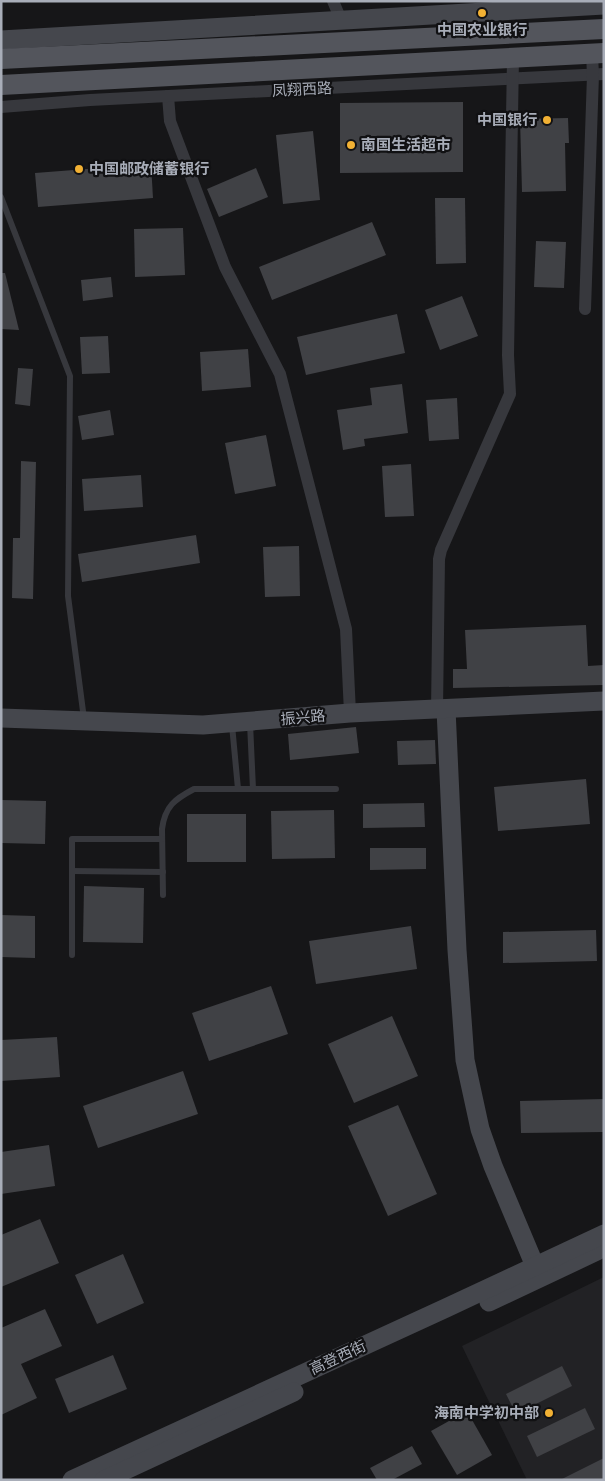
<svg xmlns="http://www.w3.org/2000/svg" width="605" height="1481" viewBox="0 0 605 1481" font-family="'Source Sans 3','Noto Sans SC',sans-serif">
<style>
.built{fill:#222225}
.building{fill:#404145}
.lines{fill:none;stroke-linecap:round;stroke-linejoin:round}
.lane{stroke:#37383d;stroke-width:6}
.street{stroke:#37383d;stroke-width:12}
.secondary{stroke:#45474d;stroke-width:19}
.primary{stroke:#53555c;stroke-width:20}
.poi-dot{fill:#f2b134;stroke:#111113;stroke-width:2}
.labels{text-anchor:middle;dominant-baseline:central;stroke-width:4.5;stroke-linejoin:round;paint-order:stroke}
.poi-label{font-size:15px;font-weight:bold;fill:#a8adb8;stroke:#111113;text-anchor:end}
.street-label{font-size:15px;fill:#a8adb8;stroke:#111113}
</style>
<rect width="100%" height="100%" fill="#161618"/>
<!-- built -->
<path class="built" d="M 604,1277 L 604,1480 L 527,1480 L 462,1346 Z"/>
<!-- building -->
<g class="building">
<path d="M 463,102 L 463,172 L 340,173 L 340,103 Z"/>
<path d="M 568,118 L 569,143 L 565,143 L 566,191 L 522,192 L 520,119 Z"/>
<path d="M 313,131 L 320,200 L 283,204 L 276,135 Z"/>
<path d="M 151,164 L 153,198 L 38,207 L 35,173 Z"/>
<path d="M 256,168 L 268,197 L 219,217 L 207,189 Z"/>
<path d="M 435,198 L 465,198 L 466,263 L 436,264 Z"/>
<path d="M 372,222 L 386,255 L 272,300 L 259,267 Z"/>
<path d="M 183,228 L 185,275 L 135,277 L 134,229 Z"/>
<path d="M 536,241 L 566,242 L 564,288 L 534,287 Z"/>
<path d="M 1,273 L 5,273 L 19,330 L 1,329 Z"/>
<path d="M 111,277 L 113,297 L 83,301 L 81,280 Z"/>
<path d="M 462,296 L 478,336 L 440,350 L 425,310 Z"/>
<path d="M 397,314 L 405,353 L 306,375 L 297,337 Z"/>
<path d="M 108,336 L 110,373 L 82,374 L 80,337 Z"/>
<path d="M 248,349 L 251,387 L 202,391 L 200,352 Z"/>
<path d="M 18,368 L 33,369 L 30,406 L 15,404 Z"/>
<path d="M 402,384 L 408,433 L 364,439 L 365,446 L 343,450 L 337,410 L 372,405 L 370,388 Z"/>
<path d="M 457,398 L 459,439 L 429,441 L 426,400 Z"/>
<path d="M 110,410 L 114,435 L 82,440 L 78,416 Z"/>
<path d="M 266,435 L 276,486 L 235,494 L 225,443 Z"/>
<path d="M 21,461 L 36,462 L 33,599 L 12,598 L 13,538 L 20,538 Z"/>
<path d="M 411,464 L 414,516 L 385,517 L 382,466 Z"/>
<path d="M 141,475 L 143,507 L 84,511 L 82,479 Z"/>
<path d="M 196,535 L 200,563 L 82,582 L 78,554 Z"/>
<path d="M 299,546 L 300,596 L 265,597 L 263,547 Z"/>
<path d="M 586,625 L 588,666 L 604,665 L 604,685 L 453,688 L 453,669 L 467,669 L 465,630 Z"/>
<path d="M 356,727 L 359,753 L 290,760 L 288,734 Z"/>
<path d="M 435,740 L 436,764 L 398,765 L 397,741 Z"/>
<path d="M 586,779 L 590,824 L 498,831 L 494,787 Z"/>
<path d="M 1,800 L 46,801 L 45,844 L 1,843 Z"/>
<path d="M 424,803 L 425,827 L 363,828 L 363,804 Z"/>
<path d="M 334,810 L 335,858 L 272,859 L 271,811 Z"/>
<rect x="187" y="814" width="59" height="48"/>
<path d="M 370,848 L 426,848 L 426,869 L 370,870 Z"/>
<path d="M 84,886 L 144,888 L 143,943 L 83,942 Z"/>
<path d="M 1,915 L 35,916 L 35,958 L 1,957 Z"/>
<path d="M 411,926 L 417,969 L 316,984 L 309,941 Z"/>
<path d="M 596,930 L 597,961 L 503,963 L 503,932 Z"/>
<path d="M 271,986 L 288,1034 L 209,1061 L 192,1013 Z"/>
<path d="M 392,1016 L 418,1076 L 354,1103 L 328,1044 Z"/>
<path d="M 57,1037 L 60,1077 L 1,1081 L 1,1040 Z"/>
<path d="M 183,1071 L 198,1114 L 98,1148 L 83,1106 Z"/>
<path d="M 604,1099 L 604,1132 L 521,1133 L 520,1101 Z"/>
<path d="M 398,1105 L 437,1194 L 388,1216 L 348,1126 Z"/>
<path d="M 49,1145 L 55,1186 L 1,1194 L 1,1152 Z"/>
<path d="M 40,1219 L 59,1263 L 1,1287 L 1,1235 Z"/>
<path d="M 123,1254 L 144,1303 L 97,1324 L 75,1275 Z"/>
<path d="M 45,1309 L 62,1346 L 21,1364 L 37,1398 L 1,1415 L 1,1328 Z"/>
<path d="M 113,1355 L 127,1389 L 69,1413 L 55,1379 Z"/>
<path d="M 562,1366 L 572,1386 L 516,1414 L 506,1394 Z"/>
<path d="M 585,1408 L 595,1429 L 537,1457 L 527,1436 Z"/>
<path d="M 467,1411 L 492,1455 L 457,1475 L 431,1431 Z"/>
<path d="M 412,1446 L 422,1464 L 392,1480 L 377,1480 L 370,1468 Z"/>
<path d="M 604,1458 L 604,1480 L 560,1480 Z"/>
</g>
<g class="lines">
<!-- lane -->
<g class="lane">
<path d="M 1,197 L 70,376 L 68,596 L 84,719"/>
<path d="M 250,723 L 253,789"/>
<path d="M 232,725 L 238,789"/>
<path d="M 72,871 L 163,872"/>
<path d="M 163,895 L 162,829 C 165,806 175,799 194,789 L 336,789"/>
<path d="M 72,955 L 72,839 L 162,839"/>
</g>
<!-- street -->
<g class="street">
<path d="M 333,1 L 341,20"/>
<path d="M 168,96 L 170,121 L 225,267 L 280,374 L 346,629 L 350,713"/>
<path d="M 1,107 L 90,100 L 604,74"/>
<path d="M 585,309 L 593,75 L 592,54"/>
<path d="M 437,710 L 439,559 L 441,550 L 510,394 L 508,355 L 513,58"/>
</g>
<!-- secondary -->
<g class="secondary">
<path d="M 1,40 L 604,5"/>
<path d="M 446,709 L 457,950 L 465,1060 L 480,1129 L 493,1166 L 535,1266"/>
<path d="M 1,718 L 203,725 L 350,713 L 604,701"/>
<path d="M 489,1302 L 597,1251"/>
<path d="M 72,1480 L 446,1308 L 604,1234"/>
<path d="M 104,1480 L 294,1392"/>
</g>
<!-- primary -->
<g class="primary">
<path d="M 1,59 L 604,29"/>
<path d="M 1,85 L 604,53"/>
</g>
</g>
<!-- markers -->
<g class="poi-dot">
<circle cx="482" cy="13" r="5"/>
<circle cx="547" cy="120" r="5"/>
<circle cx="351" cy="145" r="5"/>
<circle cx="79" cy="169" r="5"/>
<circle cx="549" cy="1413" r="5"/>
</g>
<g class="labels">
<!-- poi labels -->
<g class="poi-label">
<text x="482" y="30" text-anchor="middle">中国农业银行</text>
<text x="537" y="120">中国银行</text>
<text x="361" y="145" text-anchor="start">南国生活超市</text>
<text x="89" y="169" text-anchor="start">中国邮政储蓄银行</text>
<text x="539" y="1413">海南中学初中部</text>
</g>
<!-- street labels -->
<g class="street-label">
<text transform="translate(302 90) rotate(-3)">凤翔西路</text>
<text transform="translate(303 718) rotate(-5)">振兴路</text>
<text transform="translate(338 1358) rotate(-25)">高登西街</text>
</g>
</g>
<!-- border -->
<rect width="605" height="1481" fill="none" stroke="#a8adb8" stroke-width="5"/>
</svg>
